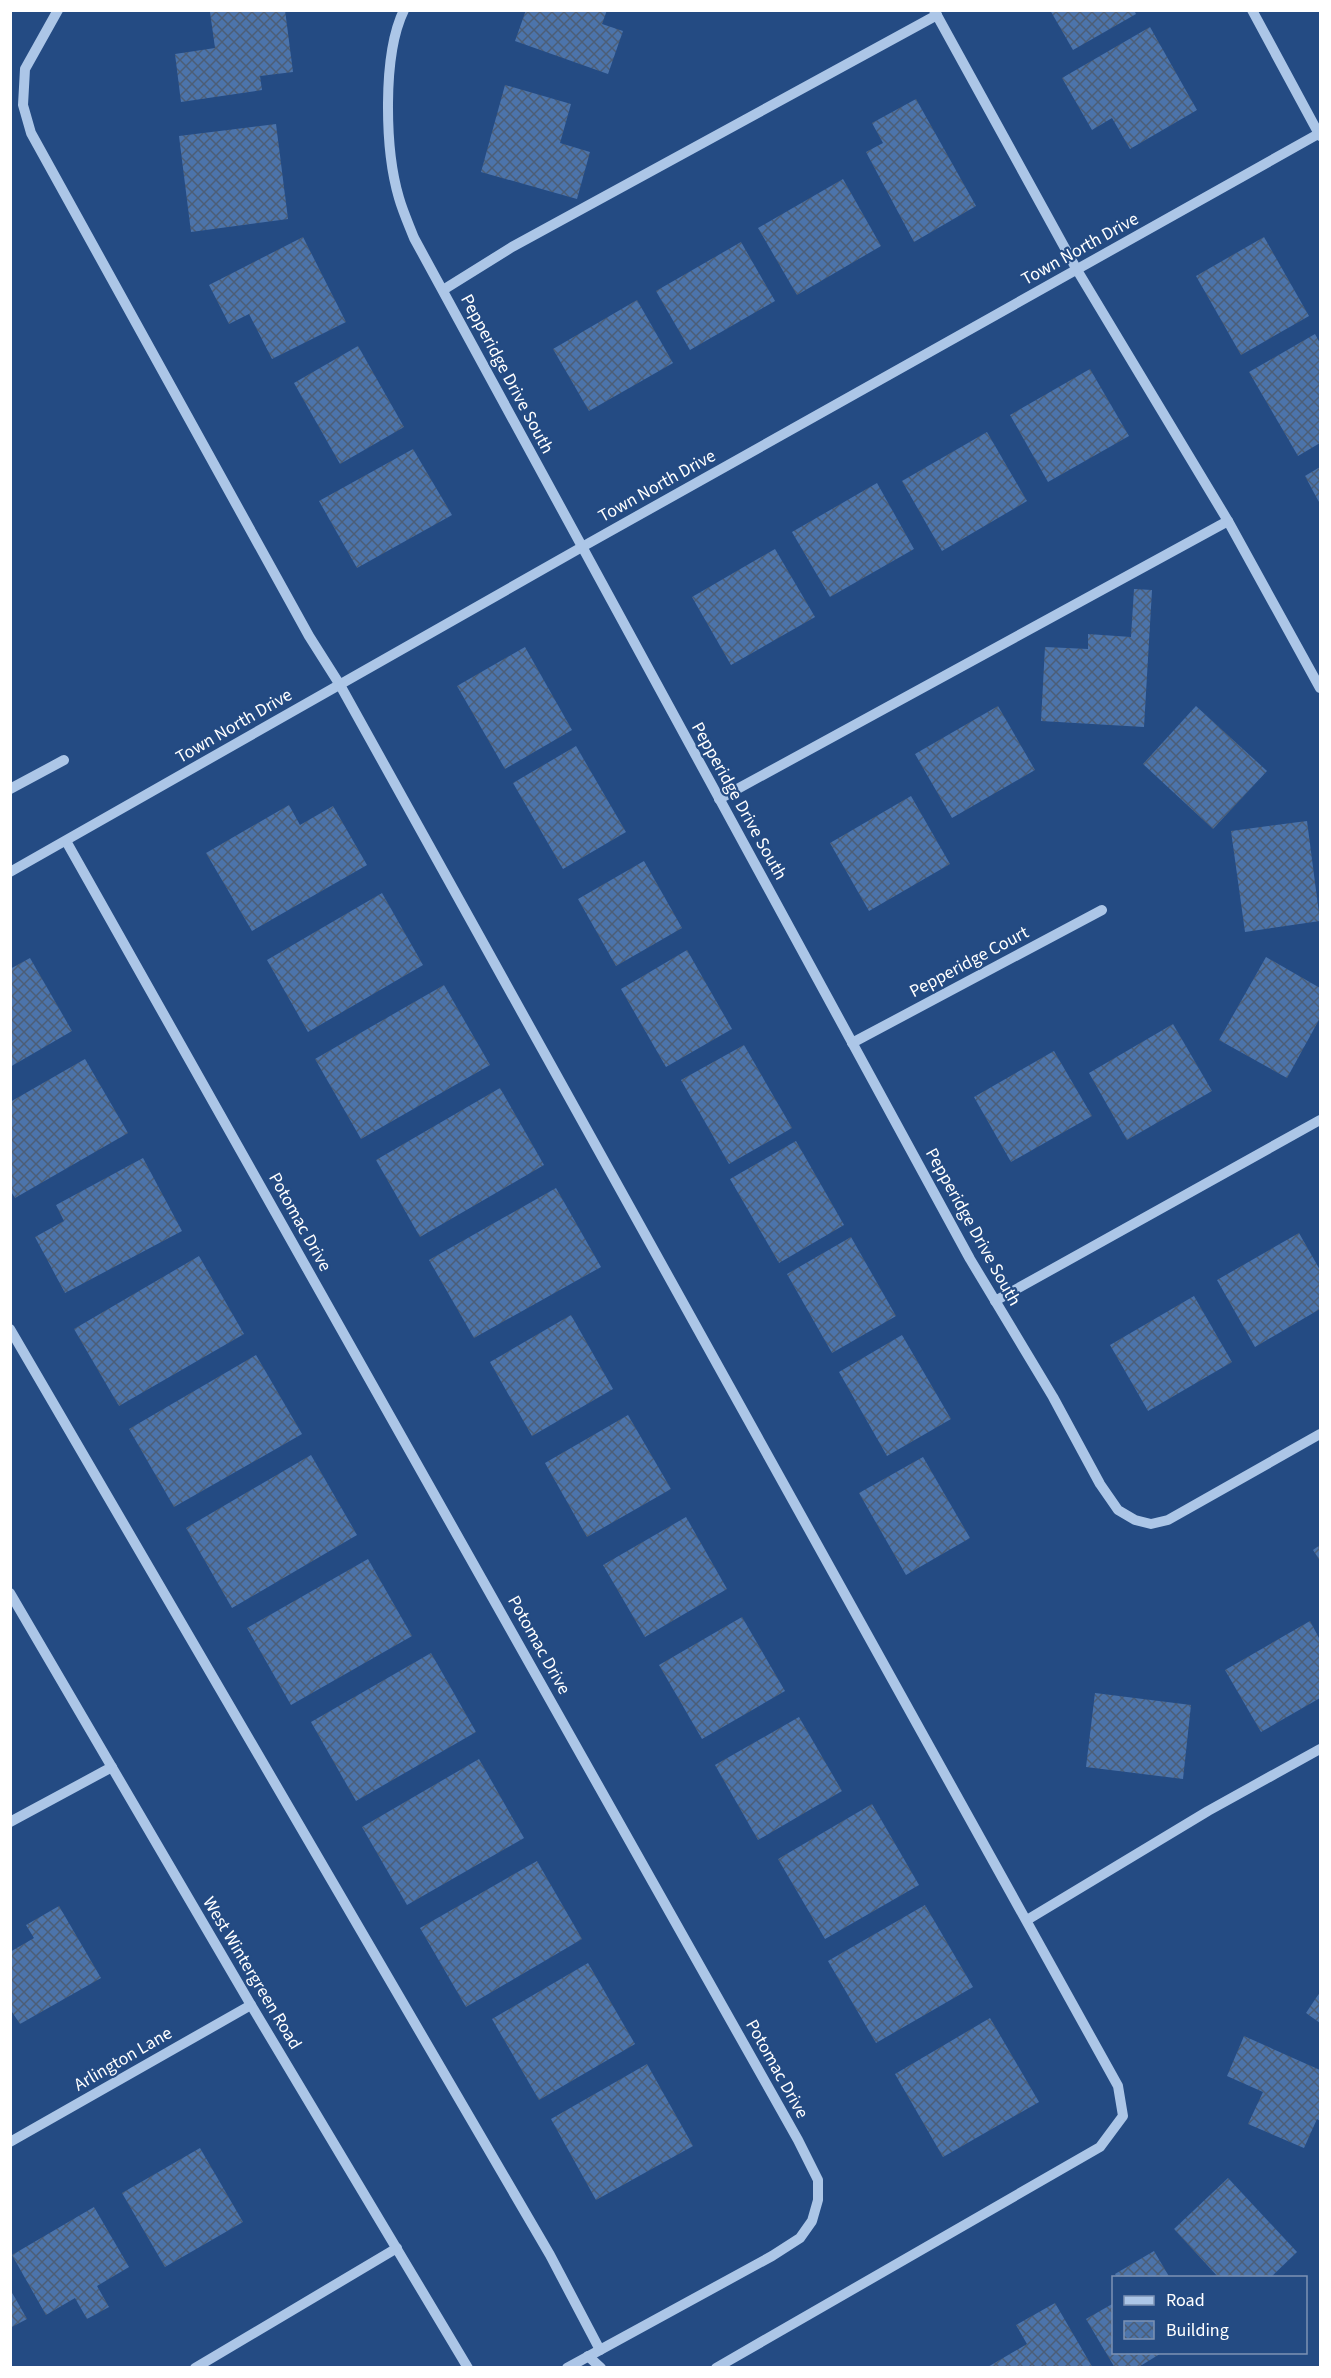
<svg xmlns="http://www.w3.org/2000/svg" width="1331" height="2378" viewBox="0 0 1331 2378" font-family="'Source Sans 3',sans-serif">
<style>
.building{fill:url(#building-cross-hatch)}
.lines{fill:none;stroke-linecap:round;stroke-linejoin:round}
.minor{stroke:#acc6e7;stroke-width:10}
.labels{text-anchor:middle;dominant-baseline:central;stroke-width:4.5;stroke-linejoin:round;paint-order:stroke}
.street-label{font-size:18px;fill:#fff;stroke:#244b83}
</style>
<defs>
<pattern id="building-cross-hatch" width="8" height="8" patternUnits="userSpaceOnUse" patternTransform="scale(1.5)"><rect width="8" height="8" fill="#4c74ab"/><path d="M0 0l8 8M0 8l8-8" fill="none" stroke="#4c5e77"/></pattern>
</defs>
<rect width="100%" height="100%" fill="#244b83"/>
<!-- building -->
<g class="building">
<path d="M 222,10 L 285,10 L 293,72 L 260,76 L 262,90 L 181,102 L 175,54 L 215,48 L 210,12 Z"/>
<path d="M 526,10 L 607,10 L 602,24 L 623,31 L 608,74 L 515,41 Z"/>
<path d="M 1050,10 L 1134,10 L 1136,14 L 1073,50 Z"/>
<path d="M 1150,27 L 1197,110 L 1130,149 L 1112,118 L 1092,130 L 1062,78 Z"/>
<path d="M 505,85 L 571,104 L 560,143 L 590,152 L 577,199 L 481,172 Z"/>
<path d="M 916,99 L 976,206 L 914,242 L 866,152 L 883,143 L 872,123 Z"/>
<path d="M 276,124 L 288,219 L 191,232 L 179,136 Z"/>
<path d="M 843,179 L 881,246 L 797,295 L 758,228 Z"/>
<path d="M 303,237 L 346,322 L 272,359 L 249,314 L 229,324 L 209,285 Z"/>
<path d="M 1264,237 L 1309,316 L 1241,355 L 1196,276 Z"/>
<path d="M 741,242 L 775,301 L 690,350 L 656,291 Z"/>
<path d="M 637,300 L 673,363 L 589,411 L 553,349 Z"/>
<path d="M 1315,334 L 1320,343 L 1320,443 L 1298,456 L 1249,372 Z"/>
<path d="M 358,346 L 404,427 L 340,464 L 294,383 Z"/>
<path d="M 1090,369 L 1129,436 L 1048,482 L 1010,415 Z"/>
<path d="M 987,432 L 1027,501 L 942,551 L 902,481 Z"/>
<path d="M 413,449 L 452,515 L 357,568 L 319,501 Z"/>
<path d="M 1320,467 L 1320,504 L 1305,476 Z"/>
<path d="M 877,483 L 914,549 L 830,597 L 792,532 Z"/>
<path d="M 775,549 L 815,617 L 731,665 L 692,597 Z"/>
<path d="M 1134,589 L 1152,590 L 1144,727 L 1041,721 L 1045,647 L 1088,649 L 1088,634 L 1131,637 Z"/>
<path d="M 525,647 L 572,730 L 505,769 L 457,686 Z"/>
<path d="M 998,706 L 1035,770 L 952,818 L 915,754 Z"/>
<path d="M 1196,706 L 1267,771 L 1213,829 L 1143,764 Z"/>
<path d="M 576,746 L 626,832 L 563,869 L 513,783 Z"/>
<path d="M 911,796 L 950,864 L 869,911 L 830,843 Z"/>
<path d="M 289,805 L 300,825 L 333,806 L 367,865 L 252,931 L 206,853 Z"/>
<path d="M 1307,821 L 1320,921 L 1245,932 L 1231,831 Z"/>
<path d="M 644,861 L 682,928 L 616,966 L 578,899 Z"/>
<path d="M 382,893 L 423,965 L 308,1032 L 267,960 Z"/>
<path d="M 687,950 L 732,1029 L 666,1067 L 621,989 Z"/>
<path d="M 1266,957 L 1320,988 L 1320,1018 L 1287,1078 L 1219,1040 Z"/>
<path d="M 30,958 L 72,1031 L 10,1067 L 10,969 Z"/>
<path d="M 444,985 L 490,1065 L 361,1139 L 315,1059 Z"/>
<path d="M 1173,1024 L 1212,1091 L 1127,1140 L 1089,1073 Z"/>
<path d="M 744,1045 L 792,1128 L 729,1164 L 681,1080 Z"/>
<path d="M 1054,1051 L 1092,1116 L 1011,1162 L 974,1097 Z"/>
<path d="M 85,1059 L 128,1133 L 15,1198 L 10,1190 L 10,1102 Z"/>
<path d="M 500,1088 L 544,1165 L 420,1237 L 376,1160 Z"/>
<path d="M 796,1141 L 844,1225 L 779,1263 L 730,1179 Z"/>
<path d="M 143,1158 L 182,1231 L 65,1293 L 35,1237 L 64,1221 L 56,1205 Z"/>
<path d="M 556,1188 L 601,1267 L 474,1338 L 429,1260 Z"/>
<path d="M 1299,1233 L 1320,1270 L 1320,1309 L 1255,1347 L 1217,1280 Z"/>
<path d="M 851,1237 L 896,1316 L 832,1353 L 787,1274 Z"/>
<path d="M 199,1256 L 244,1334 L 119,1406 L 74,1329 Z"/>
<path d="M 1194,1296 L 1232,1362 L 1148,1411 L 1110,1345 Z"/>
<path d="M 571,1315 L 613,1389 L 532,1436 L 490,1362 Z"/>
<path d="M 902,1335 L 951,1419 L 887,1456 L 839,1372 Z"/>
<path d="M 256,1355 L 302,1434 L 174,1507 L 129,1429 Z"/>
<path d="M 628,1415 L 671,1489 L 587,1537 L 545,1463 Z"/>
<path d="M 311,1455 L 357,1535 L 232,1608 L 186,1528 Z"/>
<path d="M 923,1457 L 970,1538 L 906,1575 L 859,1493 Z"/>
<path d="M 686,1517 L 727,1589 L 645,1637 L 603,1565 Z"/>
<path d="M 1320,1545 L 1320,1561 L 1313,1550 Z"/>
<path d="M 368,1559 L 412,1636 L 291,1705 L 247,1628 Z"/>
<path d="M 742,1617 L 785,1691 L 702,1739 L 659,1665 Z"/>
<path d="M 1310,1621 L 1320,1640 L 1320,1698 L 1261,1732 L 1225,1670 Z"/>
<path d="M 431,1653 L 476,1732 L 356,1801 L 311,1722 Z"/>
<path d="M 1095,1693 L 1191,1705 L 1183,1779 L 1086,1767 Z"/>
<path d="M 799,1717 L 842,1791 L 758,1840 L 715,1765 Z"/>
<path d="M 479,1759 L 524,1838 L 407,1905 L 362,1827 Z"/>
<path d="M 872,1804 L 919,1885 L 825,1939 L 778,1859 Z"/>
<path d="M 537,1861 L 582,1939 L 466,2007 L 420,1928 Z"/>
<path d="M 925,1905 L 973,1987 L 876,2043 L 828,1961 Z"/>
<path d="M 59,1906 L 101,1978 L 20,2024 L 10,2009 L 10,1952 L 34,1938 L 26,1925 Z"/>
<path d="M 588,1963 L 635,2044 L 539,2100 L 492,2019 Z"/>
<path d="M 1320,1992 L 1320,2023 L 1306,2013 Z"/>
<path d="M 990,2018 L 1039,2102 L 943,2157 L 895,2074 Z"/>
<path d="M 1244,2036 L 1320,2070 L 1320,2121 L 1317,2119 L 1304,2148 L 1248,2124 L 1263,2092 L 1227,2076 Z"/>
<path d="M 647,2064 L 693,2146 L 596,2200 L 551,2119 Z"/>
<path d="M 200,2148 L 243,2222 L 165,2267 L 122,2193 Z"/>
<path d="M 1228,2178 L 1297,2252 L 1270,2278 L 1219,2278 L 1174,2229 Z"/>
<path d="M 94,2207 L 129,2267 L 97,2286 L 109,2307 L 87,2319 L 75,2298 L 46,2315 L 12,2255 Z"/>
<path d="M 1154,2251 L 1170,2278 L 1117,2278 L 1115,2274 Z"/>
<path d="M 10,2289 L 27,2319 L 10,2328 Z"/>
<path d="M 1055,2303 L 1093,2368 L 986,2368 L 1027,2344 L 1016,2325 Z"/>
<path d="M 1114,2303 L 1114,2352 L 1163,2352 L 1137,2368 L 1115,2368 L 1086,2319 Z"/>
</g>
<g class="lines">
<!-- minor -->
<g class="minor">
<path d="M 58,10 L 25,69 L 23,105 L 31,133 L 309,636 L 340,685 C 597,1153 861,1618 1118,2086 L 1123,2116 L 1100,2147 L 716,2368"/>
<path d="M 404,10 C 382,55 385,151 399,198 C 403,212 409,225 414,238 L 970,1259 L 1053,1397 L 1100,1484 L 1118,1510 L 1135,1520 L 1151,1524 L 1168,1520 L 1320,1434"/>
<path d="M 934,10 L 1077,270 L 1228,521 L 1320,688"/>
<path d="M 1252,10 L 1320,136"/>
<path d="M 443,290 L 512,247 L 937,15"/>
<path d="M 10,789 L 64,760"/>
<path d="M 719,799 L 1228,521"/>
<path d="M 66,841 L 798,2140 L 818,2180 L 818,2200 L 812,2221 L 800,2238 L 772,2256 L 567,2368"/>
<path d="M 10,872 L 582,547 L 1320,133"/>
<path d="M 852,1043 L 1102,910"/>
<path d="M 995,1301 L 1320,1120"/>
<path d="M 10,1329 L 550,2255 L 600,2350"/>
<path d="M 10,1593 L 251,2005 L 468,2368"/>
<path d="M 10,1822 L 112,1767"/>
<path d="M 1027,1920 L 1208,1811 L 1320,1749"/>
<path d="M 10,2142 L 251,2005"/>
<path d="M 588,2356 L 601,2368"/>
<path d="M 195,2368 L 397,2248"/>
</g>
</g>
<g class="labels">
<!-- street labels -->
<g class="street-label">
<text transform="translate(1080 249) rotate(-29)">Town North Drive</text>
<text transform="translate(507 374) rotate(62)">Pepperidge Drive South</text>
<text transform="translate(657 486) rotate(-29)">Town North Drive</text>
<text transform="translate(234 726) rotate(-30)">Town North Drive</text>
<text transform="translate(739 801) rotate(61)">Pepperidge Drive South</text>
<text transform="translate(969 962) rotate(-28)">Pepperidge Court</text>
<text transform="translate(300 1222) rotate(61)">Potomac Drive</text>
<text transform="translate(973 1227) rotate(61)">Pepperidge Drive South</text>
<text transform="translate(539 1645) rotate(61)">Potomac Drive</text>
<text transform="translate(252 1973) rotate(59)">West Wintergreen Road</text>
<text transform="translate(123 2059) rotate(-30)">Arlington Lane</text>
<text transform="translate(777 2069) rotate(61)">Potomac Drive</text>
</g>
</g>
<!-- border -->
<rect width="1331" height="2378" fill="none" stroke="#ffffff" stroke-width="24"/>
<!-- legend -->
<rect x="1112" y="2276" width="195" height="78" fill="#244b83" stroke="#7c93b5" stroke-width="1.5"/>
<rect x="1124" y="2296" width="30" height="9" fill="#acc6e7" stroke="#7c93b5" stroke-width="1.5"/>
<text x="1166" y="2306" font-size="18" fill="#ffffff">Road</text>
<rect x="1124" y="2321" width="30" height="18" fill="url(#building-cross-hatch)" stroke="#7c93b5" stroke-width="1.5"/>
<text x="1166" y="2336" font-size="18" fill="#ffffff">Building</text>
</svg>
